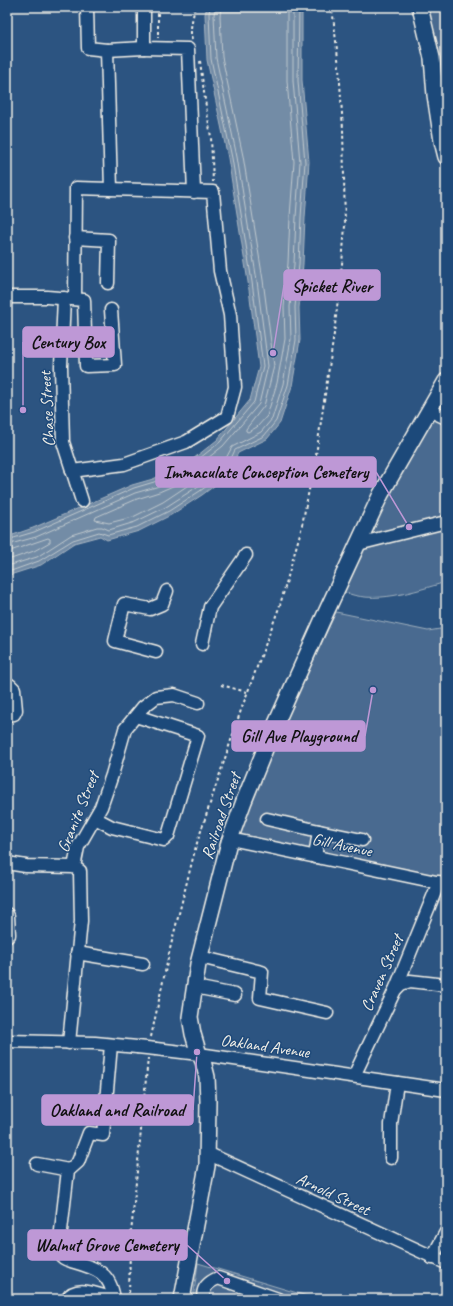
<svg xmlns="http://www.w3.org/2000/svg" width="453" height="1306" viewBox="0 0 453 1306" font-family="Caveat,sans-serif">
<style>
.green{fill:#496b90;stroke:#9eaebc}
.water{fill:#738ca6;stroke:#a7b4c0}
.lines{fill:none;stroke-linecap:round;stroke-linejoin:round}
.shore{stroke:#c0c9ce;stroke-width:1}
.minor-casing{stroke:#f4f1e8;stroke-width:15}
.major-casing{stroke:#f4f1e8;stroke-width:18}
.path{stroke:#f4f1e8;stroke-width:2;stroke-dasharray:3 3;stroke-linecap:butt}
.minor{stroke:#1f4a7a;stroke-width:12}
.major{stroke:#1f4a7a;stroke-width:15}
.minor-bridge-casing{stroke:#f4f1e8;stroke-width:15;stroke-linecap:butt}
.minor-bridge{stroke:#1f4a7a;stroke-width:12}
.labels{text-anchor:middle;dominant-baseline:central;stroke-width:3;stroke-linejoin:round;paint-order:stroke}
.street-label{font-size:17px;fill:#f4f1e8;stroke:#1f4a7a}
.leader{fill:none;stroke:#be98d6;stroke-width:1.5}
.callout-dot{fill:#be98d6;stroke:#1f4a7a;stroke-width:1.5}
.callout{fill:#be98d6;stroke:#be98d6;stroke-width:1.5}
.callout-label{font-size:18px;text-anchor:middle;font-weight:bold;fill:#111}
</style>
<rect width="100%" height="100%" fill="#2c5481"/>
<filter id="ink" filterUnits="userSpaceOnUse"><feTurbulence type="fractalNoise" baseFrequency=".025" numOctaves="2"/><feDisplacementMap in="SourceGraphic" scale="8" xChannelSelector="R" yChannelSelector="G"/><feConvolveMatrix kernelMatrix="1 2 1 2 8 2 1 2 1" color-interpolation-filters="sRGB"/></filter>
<g filter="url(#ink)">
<!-- green -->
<g class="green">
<path d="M 427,7 L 446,7 L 446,132 Z"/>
<path d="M 446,392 L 446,582 C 415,591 373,606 342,591 L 389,491 Z"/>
<path d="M 336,612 L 428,631 L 446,628 L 446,879 L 239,837 L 272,749 Z"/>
<path d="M 198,1263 L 317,1299 L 193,1299 Z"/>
</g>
<!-- water -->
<path class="water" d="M 207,7 L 302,7 L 302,80 L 309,162 L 305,218 L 303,264 L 299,308 L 300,340 L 292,386 L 280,423 L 267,439 L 238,453 L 231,467 L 222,480 L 202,495 L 171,515 L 139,531 L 107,540 L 100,536 L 74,543 L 41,565 L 10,575 L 7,573 L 7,537 L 33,528 L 132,485 L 153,479 L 188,463 L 217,440 L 250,400 L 259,367 L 248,282 L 228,158 L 207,60 L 205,14 Z"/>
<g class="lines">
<!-- shore -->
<g class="shore">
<path d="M 221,7 L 220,16 L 222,57 L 243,156 L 263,280 L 274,366 L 264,406 L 246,429 L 246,431 L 248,432 L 257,427 L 267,416 L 277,383 L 285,339 L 284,307 L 288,263 L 290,217 L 294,162 L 287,81 L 287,7"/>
<path d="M 196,476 L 198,476 L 199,478 L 163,502 L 133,517 L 109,523 L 95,520 L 96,517 L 137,499 L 159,492 Z"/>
<path d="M 7,540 L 34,532 L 134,488 L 154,482 L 190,466 L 220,442 L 254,402 L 263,366 L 252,282 L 232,158 L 211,59 L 209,14 L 210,7"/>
<path d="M 7,545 L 36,537 L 135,493 L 156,487 L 193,470 L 223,446 L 259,404 L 268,366 L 257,281 L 237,157 L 216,58 L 214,15 L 215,7"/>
<path d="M 7,551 L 13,550 L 48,538 L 50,539 L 50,542 L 34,551 L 11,559 L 7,559"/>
<path d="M 7,565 L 11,565 L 37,557 L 71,535 L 97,527 L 102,527 L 109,530 L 135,522 L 166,507 L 197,487 L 216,473 L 224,462 L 232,447 L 261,432 L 272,419 L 283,384 L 291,339 L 290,307 L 294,264 L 296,217 L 300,162 L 293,81 L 293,7"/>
<path d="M 7,570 L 11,571 L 39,561 L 73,540 L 99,532 L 108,535 L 137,527 L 169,511 L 200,491 L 219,477 L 228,465 L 235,450 L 264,436 L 276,421 L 288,385 L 296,340 L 295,307 L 299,264 L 301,217 L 305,162 L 298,81 L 299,7"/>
</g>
<defs>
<g id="minor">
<path d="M 87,7 L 88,48 L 107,50 L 111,189"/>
<path d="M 144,7 L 144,48 L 188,49 L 194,192"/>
<path d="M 107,50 L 144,48"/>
<path d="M 75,238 L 109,240 L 108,283"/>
<path d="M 7,297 L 47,297 L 84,300 L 86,366 L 115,365 L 111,310"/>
<path d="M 64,298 L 61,366 L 63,442 L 82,501"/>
<path d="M 429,410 L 446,418"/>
<path d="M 72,471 L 124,464 L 186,442 L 227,417 L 235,387 L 230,315 L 220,271 L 213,192 L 76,188 L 75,299"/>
<path d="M 358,544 L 446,522"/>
<path d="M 202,644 L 210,607 L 246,555"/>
<path d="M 156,652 L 115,641 L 124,604 L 150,609 L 162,604 L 167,591"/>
<path d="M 7,685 L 10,685 L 14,689 L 16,710 L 14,714 L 7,715"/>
<path d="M 95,818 L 112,827 L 164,840 L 168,836 L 198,736 L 136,716"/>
<path d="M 267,819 L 319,831 L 315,857"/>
<path d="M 319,831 L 362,840"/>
<path d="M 230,839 L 446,884"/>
<path d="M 7,863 L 26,866 L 74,867"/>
<path d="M 74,867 L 78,847 L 101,807 L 112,775 L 125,729 L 143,707 L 156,697 L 174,695 L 198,703"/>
<path d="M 7,914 L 8,916 L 9,935 L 7,937"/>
<path d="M 77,953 L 143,964"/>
<path d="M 200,957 L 262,972 L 260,998 L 327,1013"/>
<path d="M 195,987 L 235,995"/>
<path d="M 395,990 L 401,984 L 410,981 L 446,985"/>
<path d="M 7,1041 L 95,1043 L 137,1047"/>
<path d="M 69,1043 L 81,921 L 80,871 L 74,867"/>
<path d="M 156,1049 L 199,1054 L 446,1090"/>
<path d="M 354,1076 L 395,990 L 439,882"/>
<path d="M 207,1153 L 446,1263"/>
<path d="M 391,1158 L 391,1124 L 397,1083"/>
<path d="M 37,1164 L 69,1170 L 78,1162 L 89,1133 L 103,1135 L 111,1045"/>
<path d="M 68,1170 L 59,1248 C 59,1250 59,1253 60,1254 C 62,1258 67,1260 71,1261 C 95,1268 110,1271 114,1299"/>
<path d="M 432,1258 L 446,1232"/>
<path d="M 67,1299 C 76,1284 99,1295 114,1299"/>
<path d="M 204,1299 C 201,1288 209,1282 218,1278 L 278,1299"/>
</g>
<g id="major">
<path d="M 420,7 L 432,58 L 435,95 L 442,141 L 446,157"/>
<path d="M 182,1299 L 207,1166 L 208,1101 L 207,1077 L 203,1061 L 198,1051 L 193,1034 L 190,1017 L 198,964 L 229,842 L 244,801 L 270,737 L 322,621 L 381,494 L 446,381"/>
</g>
</defs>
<!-- minor casing -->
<use href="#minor" class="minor-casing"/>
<!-- major casing -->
<use href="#major" class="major-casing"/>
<!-- path -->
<g class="path">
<path d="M 158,7 L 158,38"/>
<path d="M 192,40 C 189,29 193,18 195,7"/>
<path d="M 200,61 L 205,100 L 211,137 L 213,182"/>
<path d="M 221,685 L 247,692"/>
<path d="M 151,1037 L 170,949 L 196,846 L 241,710 L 280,605 L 301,530 L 316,455 L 334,334 L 342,264 L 345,226 L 343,129 L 339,67 L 332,7"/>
<path d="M 129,1299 L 130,1244 L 148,1058"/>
</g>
<!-- minor -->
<use href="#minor" class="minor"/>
<!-- major -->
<use href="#major" class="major"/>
<defs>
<path id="minor-bridge" d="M 137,1047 L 156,1049"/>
</defs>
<!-- minor-bridge casing -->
<use href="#minor-bridge" class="minor-bridge-casing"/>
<!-- minor-bridge -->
<use href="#minor-bridge" class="minor-bridge"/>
</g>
</g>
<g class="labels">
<!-- street labels -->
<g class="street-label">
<text transform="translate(47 409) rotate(-93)">Chase Street</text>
<text transform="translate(78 812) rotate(-68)">Granite Street</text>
<text transform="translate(221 816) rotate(-71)">Railroad Street</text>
<text transform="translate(342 845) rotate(12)">Gill Avenue</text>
<text transform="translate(382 973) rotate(-66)">Craven Street</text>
<text transform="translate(265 1046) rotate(8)">Oakland Avenue</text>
<text transform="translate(333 1194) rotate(25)">Arnold Street</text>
</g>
</g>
<!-- callouts -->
<path class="leader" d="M273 353L284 285M23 410L23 342M409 527L376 472M373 690L365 736M197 1052L193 1110M227 1281L187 1245"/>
<g class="callout-dot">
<circle cx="273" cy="353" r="4"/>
<circle cx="23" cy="410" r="4"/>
<circle cx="409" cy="527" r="4"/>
<circle cx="373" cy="690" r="4"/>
<circle cx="197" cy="1052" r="4"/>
<circle cx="227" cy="1281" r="4"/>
</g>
<g class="callout">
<rect x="284" y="270" width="96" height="30" rx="4"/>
<rect x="23" y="327" width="91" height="30" rx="4"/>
<rect x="156" y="457" width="220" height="30" rx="4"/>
<rect x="232" y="721" width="133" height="30" rx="4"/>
<rect x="42" y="1095" width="151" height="30" rx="4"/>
<rect x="28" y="1230" width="159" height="30" rx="4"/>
</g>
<g class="callout-label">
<text x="332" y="292">Spicket River</text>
<text x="68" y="348">Century Box</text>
<text x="266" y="478">Immaculate Conception Cemetery</text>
<text x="299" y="742">Gill Ave Playground</text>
<text x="117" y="1116">Oakland and Railroad</text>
<text x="107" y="1251">Walnut Grove Cemetery</text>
</g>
<!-- margin -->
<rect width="453" height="1306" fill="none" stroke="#1f4a7a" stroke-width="24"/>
<rect x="12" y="12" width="429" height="1282" fill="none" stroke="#f4f1e8" stroke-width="1.5" filter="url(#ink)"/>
</svg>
